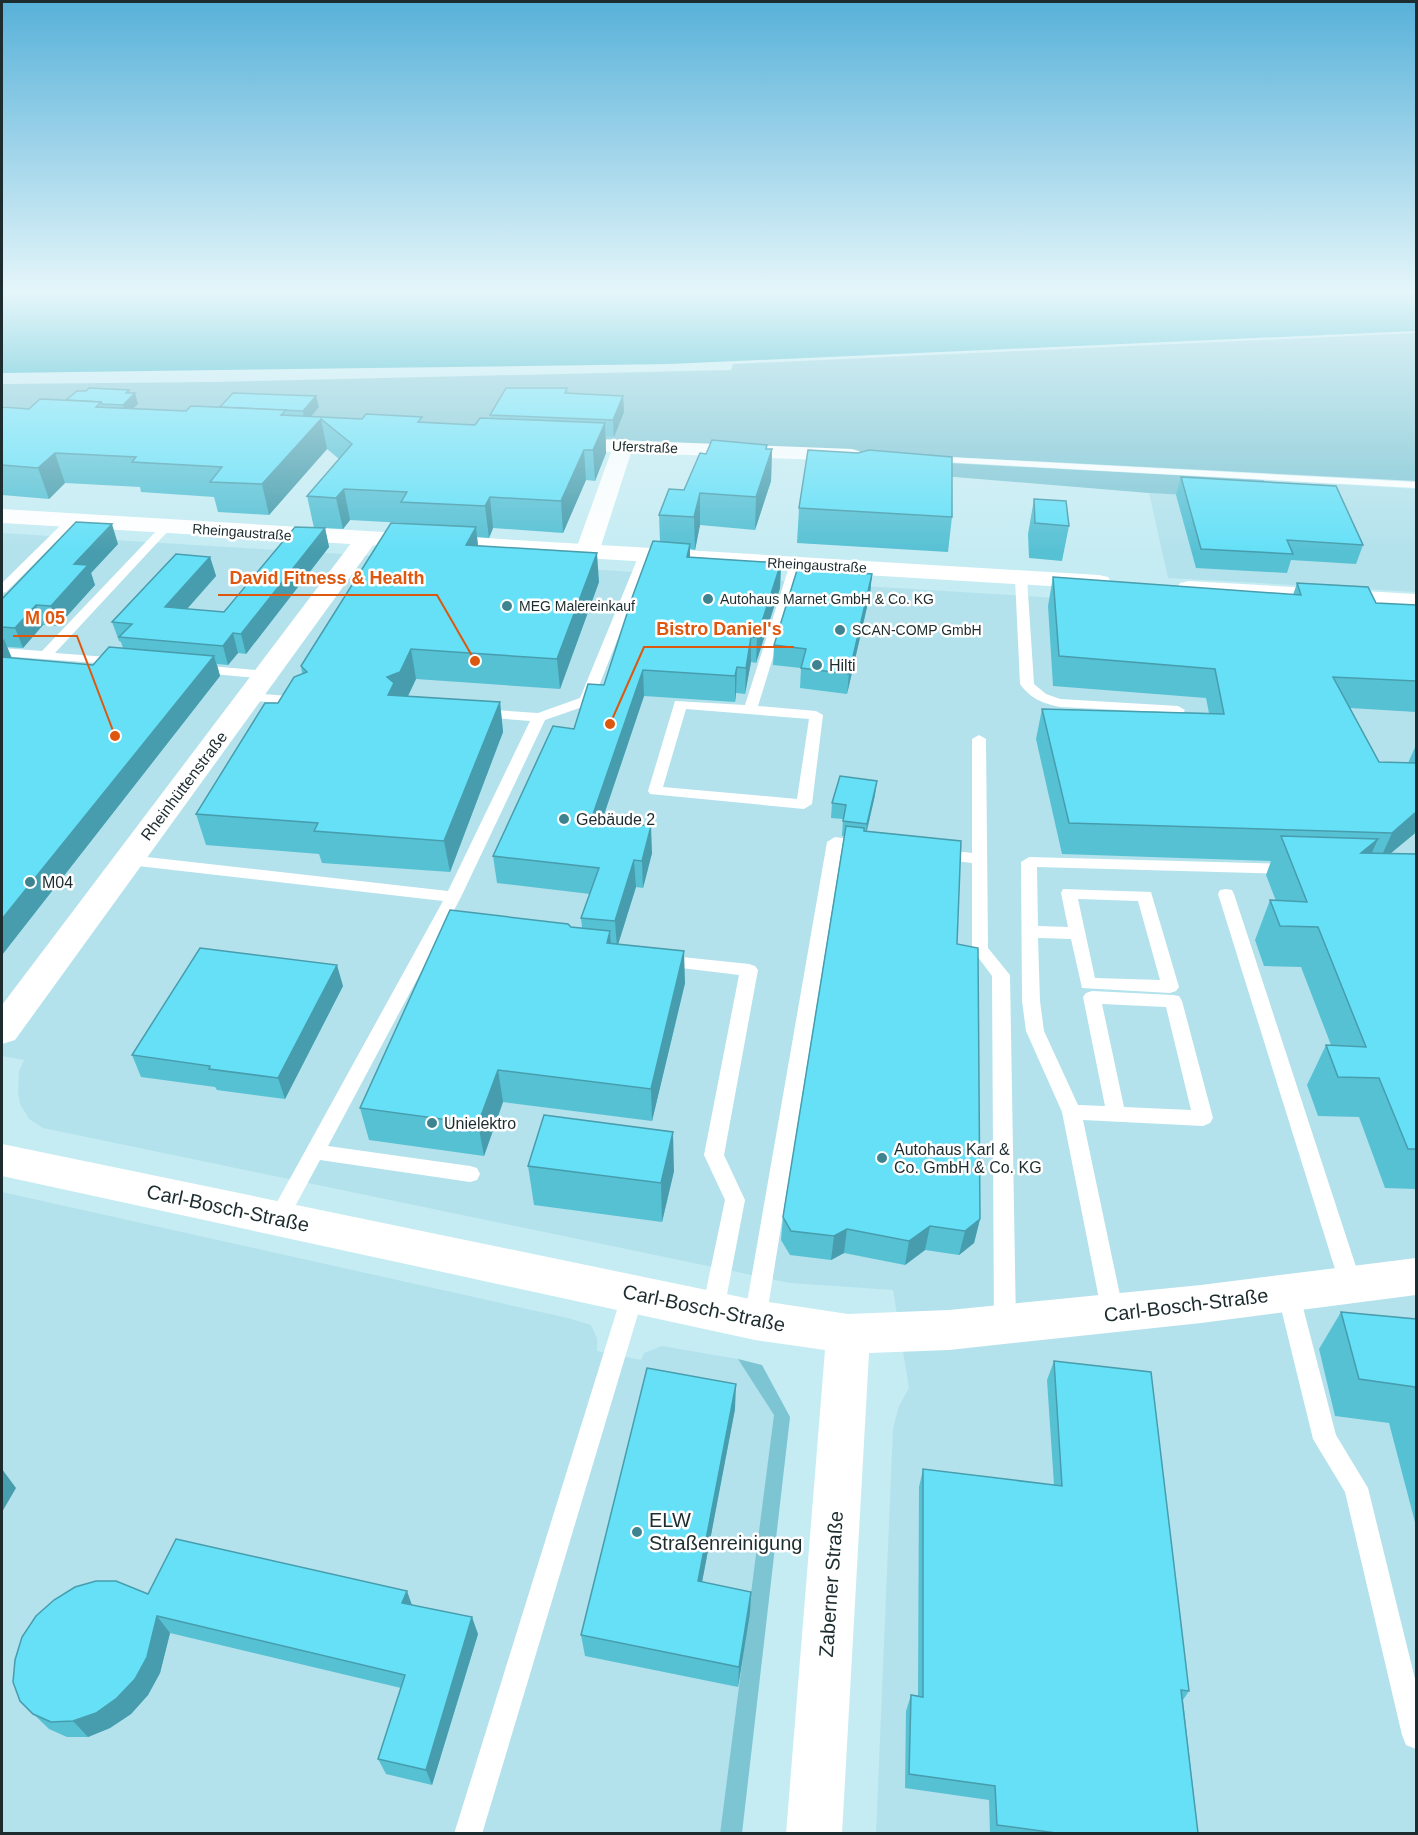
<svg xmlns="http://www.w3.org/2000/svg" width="1418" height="1835" viewBox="0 0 1418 1835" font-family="Arial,sans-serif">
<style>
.built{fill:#b3e2ec}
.green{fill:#7ec5d3}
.water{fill:#1eacc2}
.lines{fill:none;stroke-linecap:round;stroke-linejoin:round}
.service{fill:#fff;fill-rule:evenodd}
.minor{fill:#fff;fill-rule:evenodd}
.tertiary{fill:#fff;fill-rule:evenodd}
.wall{fill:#57c1d4}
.shaded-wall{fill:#479dad}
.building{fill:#65e0f7;stroke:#479dad;stroke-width:1.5}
.poi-dot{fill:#3e8390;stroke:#fff;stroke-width:2}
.labels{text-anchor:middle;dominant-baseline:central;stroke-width:5;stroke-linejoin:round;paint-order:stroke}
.far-street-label{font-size:14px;fill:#1d2c2e;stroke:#fff}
.far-poi-label{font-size:14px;fill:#1d2c2e;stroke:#fff;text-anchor:start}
.poi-label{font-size:16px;fill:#1d2c2e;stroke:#fff;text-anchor:start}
.street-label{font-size:16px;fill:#1d2c2e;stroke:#fff}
.near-street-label{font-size:20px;fill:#1d2c2e;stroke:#fff}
.near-poi-label{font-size:20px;fill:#1d2c2e;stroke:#fff;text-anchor:start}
.leader{fill:none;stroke:#de570e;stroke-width:2}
.callout-dot{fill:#de570e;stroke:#fff;stroke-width:2}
.callout-label{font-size:18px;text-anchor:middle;font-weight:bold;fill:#de570e;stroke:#fff;stroke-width:5;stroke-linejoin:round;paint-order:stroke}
</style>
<rect width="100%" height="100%" fill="#c6ecf3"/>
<!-- built -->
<g class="built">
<path d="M 1264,480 L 1416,489 L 1416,592 L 1168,578 L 1149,493 L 1273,500 Z"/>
<path d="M 2,533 L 1416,620 L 1416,1833 L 876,1833 L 893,1428 L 899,1406 L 909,1388 L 893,1290 L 790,1283 L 43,1128 L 29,1119 L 20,1104 L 18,1092 L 19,1071 L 24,1060 L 2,1056 Z"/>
<path d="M 2,1192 L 568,1318 L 591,1325 L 597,1338 L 597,1351 L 641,1360 L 644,1353 L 662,1346 L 738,1359 L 762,1365 L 790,1417 L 742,1833 L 2,1834 Z"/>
</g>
<!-- green -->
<g class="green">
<path d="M 1416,333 L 1416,481 L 370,427 L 9,413 L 7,407 L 2,406 L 2,384 L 212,382 L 731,370 L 733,364 Z"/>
<path d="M 895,460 L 1264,480 L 1273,500 L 1149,493 L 894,472 Z"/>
<path d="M 738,1359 L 762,1365 L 790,1417 L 742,1833 L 720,1834 L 774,1415 Z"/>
</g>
<!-- water -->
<path class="water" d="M 2,295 L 1416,295 L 1416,331 L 669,364 L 2,373 Z"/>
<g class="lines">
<!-- service -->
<g class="service">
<path d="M 929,456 L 1416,482 L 1416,488 L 925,461 L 924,459 Z"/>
<path d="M 71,518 L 75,519 L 75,523 L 6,592 L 2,593 L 2,583 L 67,519 Z"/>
<path d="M 166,524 L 170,525 L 170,529 L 55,653 L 120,658 L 127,662 L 125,665 L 2,656 L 2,648 L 42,651 L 162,525 Z"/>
<path d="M 645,551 L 651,555 L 593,701 L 591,704 L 545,720 L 461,897 L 328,1146 L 470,1166 L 477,1168 L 480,1174 L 477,1180 L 470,1182 L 320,1160 L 285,1225 L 278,1228 L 271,1225 L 268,1219 L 271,1213 L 443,901 L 129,865 L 121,860 L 129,855 L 448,891 L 530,721 L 481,717 L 474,713 L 481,709 L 538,713 L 580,698 L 639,555 Z"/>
<path d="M 796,560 L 802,564 L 758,706 L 816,711 L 823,715 L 812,804 L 804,809 L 650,794 L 648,791 L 675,701 L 745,705 L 790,564 ZM 686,709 L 809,719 L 797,799 L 663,787 Z"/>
<path d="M 1021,574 L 1027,578 L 1034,684 L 1046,694 L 1060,699 L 1178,706 L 1185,710 L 1183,713 L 1060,707 C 1042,703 1031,699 1020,684 L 1015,578 Z"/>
<path d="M 197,665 L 267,671 L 274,675 L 267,679 L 192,672 L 190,669 L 192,666 Z"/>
<path d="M 250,693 L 301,697 L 308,701 L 301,705 L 245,700 L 243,697 L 245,694 Z"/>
<path d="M 979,735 L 986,739 L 988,948 L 1010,975 L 1016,1325 L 1013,1332 L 1005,1335 L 997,1332 L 994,1325 L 992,976 L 972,949 L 972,863 L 939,859 L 931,854 L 939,849 L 972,853 L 972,739 Z"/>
<path d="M 835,837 L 865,841 L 873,846 L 865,851 L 842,848 L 766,1320 L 763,1327 L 755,1330 L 747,1327 L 744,1320 L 827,842 Z"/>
<path d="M 1029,857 L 1290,864 L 1296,865 L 1298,869 L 1296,873 L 1290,874 L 1037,867 L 1038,926 L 1068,927 L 1061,893 L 1063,889 L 1151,892 L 1179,987 L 1176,991 L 1170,993 L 1082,988 L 1071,939 L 1038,938 L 1040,1001 L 1044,1031 L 1078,1105 L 1105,1106 L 1083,997 L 1086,993 L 1092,991 L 1173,995 L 1179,996 L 1182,1001 L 1213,1118 L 1210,1123 L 1203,1126 L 1083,1120 L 1124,1314 L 1121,1321 L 1113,1324 L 1105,1321 L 1102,1314 L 1062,1112 L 1026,1031 L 1022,1001 L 1021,862 ZM 1078,899 L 1138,901 L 1160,980 L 1095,978 ZM 1102,1004 L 1166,1007 L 1191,1110 L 1124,1107 Z"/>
<path d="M 1226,889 L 1232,890 L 1234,894 L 1362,1285 L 1359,1292 L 1351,1294 L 1343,1292 L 1340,1285 L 1218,894 L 1220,890 Z"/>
<path d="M 663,955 L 749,964 L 755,966 L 758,970 L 724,1155 L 745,1200 L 724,1310 L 721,1317 L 713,1320 L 705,1317 L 702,1310 L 725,1200 L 704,1155 L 739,975 L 657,965 L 654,961 L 657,957 Z"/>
<path d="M 1288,1283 L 1296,1285 L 1299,1292 L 1336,1435 L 1368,1488 L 1416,1683 L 1416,1749 L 1406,1745 L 1402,1735 L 1345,1492 L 1313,1439 L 1277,1292 L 1280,1285 Z"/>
<path d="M 633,1285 L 641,1287 L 644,1294 L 482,1834 L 454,1834 L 622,1294 L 625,1287 Z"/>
</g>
<!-- minor -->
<g class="minor">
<path d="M 561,438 L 852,449 L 859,451 L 862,455 L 859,459 L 852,461 L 631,453 L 599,552 L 595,557 L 587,559 L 579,557 L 575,552 L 611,452 L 554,448 L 551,444 L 554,440 Z"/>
<path d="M 366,532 L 374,534 L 378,539 L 374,544 L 15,1040 L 2,1044 L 2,1005 L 358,534 Z"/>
<path d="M 2,1144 L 755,1300 L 848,1314 L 949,1310 L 1201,1285 L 1416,1258 L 1416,1295 L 1201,1323 L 949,1350 L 869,1353 L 842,1834 L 786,1834 L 825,1350 L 755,1340 L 2,1176 Z"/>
</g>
<!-- tertiary -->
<g class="tertiary">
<path d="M 2,509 L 1099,575 L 1108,577 L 1111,582 L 1108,587 L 1099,589 L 2,523 Z"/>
<path d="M 1189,581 L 1416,594 L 1416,608 L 1180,593 L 1177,588 L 1180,583 Z"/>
</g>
</g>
<!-- wall -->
<g class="wall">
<path d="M 567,388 L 568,393 L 623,396 L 624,412 L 614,437 L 606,436 L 606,453 L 595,481 L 586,480 L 563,533 L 493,528 L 489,538 L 477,537 L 478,546 L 599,582 L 560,689 L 416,679 L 408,696 L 500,702 L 503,732 L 450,872 L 322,863 L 319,854 L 206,845 L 196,814 L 278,703 L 302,673 L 301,666 L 405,523 L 350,520 L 343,529 L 325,528 L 329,547 L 246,654 L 238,653 L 228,665 L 217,664 L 220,676 L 2,955 L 2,599 L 118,544 L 91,573 L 95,585 L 58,626 L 43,625 L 23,648 L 7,647 L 12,658 L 93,665 L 123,648 L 121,642 L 119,641 L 112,622 L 210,557 L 216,576 L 187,609 L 224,612 L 314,528 L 307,496 L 339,459 L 327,449 L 269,515 L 218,512 L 214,497 L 141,492 L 140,487 L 65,483 L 49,499 L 2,495 L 2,407 L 29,409 L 66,400 L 130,393 L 138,404 L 133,408 L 186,411 L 316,396 L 319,407 L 311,417 L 475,425 L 491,419 L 490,415 Z"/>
<path d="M 767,445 L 767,449 L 772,449 L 771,481 L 755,530 L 700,525 L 695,550 L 690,549 L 690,557 L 781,563 L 780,588 L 756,663 L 751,662 L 745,694 L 736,693 L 735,702 L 644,696 L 602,821 L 652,853 L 643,888 L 636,887 L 618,944 L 685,983 L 652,1121 L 503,1102 L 484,1156 L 369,1140 L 360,1108 L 571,927 L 582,928 L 581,918 L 590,894 L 497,883 L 493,856 L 574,729 L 604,685 L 660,542 L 659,515 L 684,490 L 706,454 Z"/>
<path d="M 1181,477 L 1363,545 L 1356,564 L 1291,560 L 1287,573 L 1196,568 L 1176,495 Z"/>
<path d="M 1034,499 L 1069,526 L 1062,561 L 1029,558 L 1028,534 Z"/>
<path d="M 799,508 L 952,517 L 948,552 L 797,543 Z"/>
<path d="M 804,571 L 872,574 L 870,594 L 847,694 L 800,688 L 801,668 L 773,665 L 774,645 Z"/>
<path d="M 1053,577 L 1293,595 L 1297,583 L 1376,603 L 1416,605 L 1416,712 L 1350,708 L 1379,762 L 1408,763 L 1416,745 L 1416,834 L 1414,834 L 1390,853 L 1416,854 L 1416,1189 L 1385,1188 L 1359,1117 L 1318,1116 L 1307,1085 L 1326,1045 L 1331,1045 L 1301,967 L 1264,966 L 1255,940 L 1270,900 L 1276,901 L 1266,875 L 1271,861 L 1062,854 L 1036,739 L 1042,709 L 1209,713 L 1206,698 L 1053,686 L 1048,606 Z"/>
<path d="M 875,795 L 867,831 L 957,944 L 980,1219 L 974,1243 L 959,1255 L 925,1250 L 905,1265 L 844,1253 L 831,1260 L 790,1255 L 781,1240 L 783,1217 L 844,836 L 842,836 L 843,819 L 831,818 L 832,803 Z"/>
<path d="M 343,986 L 285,1099 L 217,1090 L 215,1087 L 141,1077 L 132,1055 Z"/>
<path d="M 528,1166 L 674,1171 L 662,1222 L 534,1205 Z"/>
<path d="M 1341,1312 L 1416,1319 L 1416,1526 L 1389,1423 L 1335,1416 L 1319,1349 Z"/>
<path d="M 1054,1361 L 1189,1691 L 1183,1700 L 1198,1833 L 990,1833 L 989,1800 L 905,1788 L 906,1711 L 911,1695 L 918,1696 L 919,1487 L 923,1469 L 1054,1485 L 1047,1380 Z"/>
<path d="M 735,1409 L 702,1582 L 751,1592 L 750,1613 L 738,1687 L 585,1656 L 581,1635 Z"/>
<path d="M 148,1594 L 412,1605 L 478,1634 L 432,1785 L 386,1774 L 378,1759 L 401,1688 L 170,1633 L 160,1673 L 148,1695 L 131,1714 L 110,1728 L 88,1737 L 67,1737 L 49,1729 L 20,1701 Z"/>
</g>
<!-- shaded-wall -->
<g class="shaded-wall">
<path d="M 129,390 L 131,397 L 135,393 L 138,404 L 126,415 L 123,405 L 126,393 Z"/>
<path d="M 316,396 L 319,407 L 305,423 L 303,411 Z"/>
<path d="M 623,396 L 624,412 L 614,437 L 613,420 Z"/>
<path d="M 321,419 L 327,449 L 269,515 L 262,484 Z"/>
<path d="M 605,423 L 606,453 L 595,481 L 593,450 Z"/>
<path d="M 767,445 L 767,465 L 772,449 L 771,481 L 755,530 L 756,497 Z"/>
<path d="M 584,450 L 586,480 L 563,533 L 561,501 Z"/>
<path d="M 55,453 L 65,483 L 49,499 L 38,468 Z"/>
<path d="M 344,489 L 350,520 L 343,529 L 336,498 Z"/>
<path d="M 700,493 L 700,525 L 695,550 L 694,517 Z"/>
<path d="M 490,497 L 493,528 L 489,538 L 485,506 Z"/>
<path d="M 112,524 L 118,544 L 91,573 L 95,585 L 58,626 L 51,606 L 74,564 Z"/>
<path d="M 476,527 L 479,556 L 466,545 Z"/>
<path d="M 325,528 L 329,547 L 246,654 L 241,634 Z"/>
<path d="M 690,544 L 690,568 L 687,557 Z"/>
<path d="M 597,553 L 599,582 L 560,689 L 557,659 Z"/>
<path d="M 210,557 L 216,576 L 171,627 L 165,607 Z"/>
<path d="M 781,563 L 780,588 L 756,663 L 757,637 Z"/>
<path d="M 872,574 L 870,594 L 847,694 L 849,674 Z"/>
<path d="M 36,605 L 43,625 L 23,648 L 15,628 Z"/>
<path d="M 233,633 L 238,653 L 228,665 L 223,646 Z"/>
<path d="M 751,637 L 751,662 L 745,694 L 746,668 Z"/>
<path d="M 4,639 L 12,659 L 2,671 L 2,641 Z"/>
<path d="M 411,649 L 416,679 L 405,702 L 388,695 L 387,677 Z"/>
<path d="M 214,656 L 220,676 L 2,955 L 2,919 Z"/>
<path d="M 737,667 L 736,693 L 735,702 L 735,676 Z"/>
<path d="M 643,670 L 644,696 L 593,847 L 591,820 Z"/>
<path d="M 500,702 L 503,732 L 450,872 L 444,841 Z"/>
<path d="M 877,781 L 875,795 L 865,838 L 867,824 Z"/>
<path d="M 1416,812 L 1416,828 L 1414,834 L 1378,864 L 1392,833 Z"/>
<path d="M 651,826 L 652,853 L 643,888 L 642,861 Z"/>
<path d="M 1378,839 L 1361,878 L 1361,853 Z"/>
<path d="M 634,860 L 636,887 L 617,948 L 615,921 Z"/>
<path d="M 610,931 L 612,963 L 607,943 Z"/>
<path d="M 684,951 L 685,983 L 652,1121 L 651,1089 Z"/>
<path d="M 337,965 L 343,986 L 285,1099 L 278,1078 Z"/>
<path d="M 498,1070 L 503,1102 L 484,1156 L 478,1124 Z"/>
<path d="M 673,1132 L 674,1171 L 662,1222 L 661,1183 Z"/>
<path d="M 980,1219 L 974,1243 L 959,1255 L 965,1231 Z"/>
<path d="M 930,1226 L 925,1250 L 905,1265 L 909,1241 Z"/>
<path d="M 847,1229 L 844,1253 L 831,1260 L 834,1236 Z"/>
<path d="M 736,1384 L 735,1409 L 698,1603 L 698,1581 Z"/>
<path d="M 2,1469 L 16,1488 L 2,1512 Z"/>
<path d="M 407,1591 L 413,1608 L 402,1603 Z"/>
<path d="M 751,1592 L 750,1613 L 738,1687 L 739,1667 Z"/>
<path d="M 157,1616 L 170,1633 L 160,1673 L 148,1695 L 131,1714 L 110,1728 L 88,1737 L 73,1721 Z"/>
<path d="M 472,1617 L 478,1634 L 432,1785 L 426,1770 Z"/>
</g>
<!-- building -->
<g class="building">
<path d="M 89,388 L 129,390 L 126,393 L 135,393 L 123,405 L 102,404 L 101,402 L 66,400 L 77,391 L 86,391 Z"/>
<path d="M 506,388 L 567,388 L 565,393 L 623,396 L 613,420 L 490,415 Z"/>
<path d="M 233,393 L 316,396 L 303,411 L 220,407 Z"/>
<path d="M 40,399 L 101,402 L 96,407 L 186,411 L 191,406 L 286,410 L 281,415 L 362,419 L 366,414 L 422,417 L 418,422 L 475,425 L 480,418 L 605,423 L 593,450 L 584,450 L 561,501 L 490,497 L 485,506 L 401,502 L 407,492 L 344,489 L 336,498 L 307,496 L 352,444 L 321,419 L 262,484 L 210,482 L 222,467 L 132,462 L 136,457 L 55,453 L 38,468 L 2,465 L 2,407 L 29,409 Z"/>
<path d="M 712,440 L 767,445 L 766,449 L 772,449 L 756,497 L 700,493 L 694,517 L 659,515 L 669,489 L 684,490 L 700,453 L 706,454 Z"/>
<path d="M 808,450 L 858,453 L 869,450 L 952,457 L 952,517 L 799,508 Z"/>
<path d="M 1181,477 L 1336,486 L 1363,545 L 1287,540 L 1293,554 L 1201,549 Z"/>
<path d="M 1034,499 L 1066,501 L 1069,526 L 1035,523 Z"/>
<path d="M 76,522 L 112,524 L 74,564 L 88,565 L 51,606 L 36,605 L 15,628 L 2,627 L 2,599 Z"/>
<path d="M 391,523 L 476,527 L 466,545 L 597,553 L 557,659 L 411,649 L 400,672 L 387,677 L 394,683 L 388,695 L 500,702 L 444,841 L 314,831 L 318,823 L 196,814 L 265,703 L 278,703 L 294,677 L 307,672 L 301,666 Z"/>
<path d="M 295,527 L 325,528 L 241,634 L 233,633 L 223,646 L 119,637 L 132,624 L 112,622 L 176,554 L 210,557 L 165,607 L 224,612 Z"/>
<path d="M 653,541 L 690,544 L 687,557 L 781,563 L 757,637 L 751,637 L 746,668 L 737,667 L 735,676 L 643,670 L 591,820 L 651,826 L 642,861 L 634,860 L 615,921 L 581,918 L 599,868 L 493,856 L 553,726 L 574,729 L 588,684 L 604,685 L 633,595 Z"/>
<path d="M 805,568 L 872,574 L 849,674 L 801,668 L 806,649 L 774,645 L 797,570 L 804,571 Z"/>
<path d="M 1053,577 L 1301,595 L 1297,583 L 1368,587 L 1376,603 L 1416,605 L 1416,681 L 1333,677 L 1379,762 L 1416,763 L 1416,812 L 1392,833 L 1069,823 L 1042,709 L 1224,714 L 1215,669 L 1059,656 Z"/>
<path d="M 109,647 L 214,656 L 2,919 L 2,657 L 93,665 Z"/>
<path d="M 840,776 L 877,781 L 867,824 L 843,821 L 846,805 L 832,803 Z"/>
<path d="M 846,826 L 864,828 L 864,831 L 961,841 L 957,944 L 978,948 L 980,1219 L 965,1231 L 930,1226 L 909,1241 L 847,1229 L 834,1236 L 791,1231 L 783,1217 Z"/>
<path d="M 1281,836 L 1378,839 L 1361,853 L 1416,854 L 1416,1149 L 1408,1149 L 1379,1078 L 1338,1077 L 1326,1045 L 1366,1047 L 1318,927 L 1280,926 L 1270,900 L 1307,902 Z"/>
<path d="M 450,910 L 568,924 L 571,927 L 610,931 L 607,943 L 684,951 L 651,1089 L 498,1070 L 478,1124 L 360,1108 Z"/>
<path d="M 200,948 L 337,965 L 278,1078 L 209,1069 L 210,1066 L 132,1055 Z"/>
<path d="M 544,1115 L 673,1132 L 661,1183 L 528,1166 Z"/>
<path d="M 1341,1312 L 1416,1319 L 1416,1393 L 1415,1387 L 1359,1379 Z"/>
<path d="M 1054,1361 L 1151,1372 L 1189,1691 L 1181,1690 L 1198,1833 L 1056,1833 L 997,1825 L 995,1786 L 909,1774 L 911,1695 L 923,1697 L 923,1469 L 1062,1486 Z"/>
<path d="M 647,1368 L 736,1384 L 698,1581 L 751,1592 L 739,1667 L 581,1635 Z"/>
<path d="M 176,1539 L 407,1591 L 402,1603 L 472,1617 L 426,1770 L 378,1759 L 405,1675 L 157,1616 L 147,1657 L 135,1679 L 117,1698 L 96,1713 L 73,1721 L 51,1722 L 33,1714 L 20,1701 L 13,1682 L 15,1660 L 22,1637 L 36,1616 L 54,1600 L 75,1587 L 96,1581 L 116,1581 L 148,1594 Z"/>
</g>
<!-- sky -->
<linearGradient id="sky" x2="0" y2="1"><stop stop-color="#57b1d9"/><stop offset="0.53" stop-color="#e5f6fa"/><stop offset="1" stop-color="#e5f6fa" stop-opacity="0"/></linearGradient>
<rect width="1418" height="552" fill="url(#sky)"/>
<!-- markers -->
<g class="poi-dot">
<circle cx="708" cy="599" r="6"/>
<circle cx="507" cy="606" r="6"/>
<circle cx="840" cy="630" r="6"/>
<circle cx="817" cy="665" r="6"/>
<circle cx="564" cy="819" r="6"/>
<circle cx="30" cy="882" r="6"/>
<circle cx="432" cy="1123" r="6"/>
<circle cx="882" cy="1158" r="6"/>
<circle cx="637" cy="1532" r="6"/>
</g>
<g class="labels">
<!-- far-street labels -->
<g class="far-street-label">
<text transform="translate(645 447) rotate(2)">Uferstraße</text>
<text transform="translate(242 532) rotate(4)">Rheingaustraße</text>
<text transform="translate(817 565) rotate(3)">Rheingaustraße</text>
</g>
<!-- far-poi labels -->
<g class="far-poi-label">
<text x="720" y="599">Autohaus Marnet GmbH &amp; Co. KG</text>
<text x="519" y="606">MEG Malereinkauf</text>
<text x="852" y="630">SCAN-COMP GmbH</text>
</g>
<!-- poi labels -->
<g class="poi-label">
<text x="829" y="665">Hilti</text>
<text x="576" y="819">Gebäude 2</text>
<text x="42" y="882">M04</text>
<text x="444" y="1123">Unielektro</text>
<text x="894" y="1149">Autohaus Karl &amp;<tspan x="894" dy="18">Co. GmbH &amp; Co. KG</tspan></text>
</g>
<!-- street labels -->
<g class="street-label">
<text transform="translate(184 786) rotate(-53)">Rheinhüttenstraße</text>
</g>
<!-- near-street labels -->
<g class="near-street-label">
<text transform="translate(228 1208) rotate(12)">Carl-Bosch-Straße</text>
<text transform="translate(1186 1305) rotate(-7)">Carl-Bosch-Straße</text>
<text transform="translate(704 1308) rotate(12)">Carl-Bosch-Straße</text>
<text transform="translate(831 1584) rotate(-86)">Zaberner Straße</text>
</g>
<!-- near-poi labels -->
<g class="near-poi-label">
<text x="649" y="1520">ELW<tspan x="649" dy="23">Straßenreinigung</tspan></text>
</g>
</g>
<!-- callouts -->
<path class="leader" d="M475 661L437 595H218M115 736L77 636H13M610 724L644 647H794"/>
<g class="callout-dot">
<circle cx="475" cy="661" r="6"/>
<circle cx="115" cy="736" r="6"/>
<circle cx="610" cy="724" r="6"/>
</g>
<g class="callout-label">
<text x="327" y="584">David Fitness &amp; Health</text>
<text x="45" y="624">M 05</text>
<text x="719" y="635">Bistro Daniel's</text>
</g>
<!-- border -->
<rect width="1418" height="1835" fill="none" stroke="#1d2c2e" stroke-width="6"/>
</svg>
